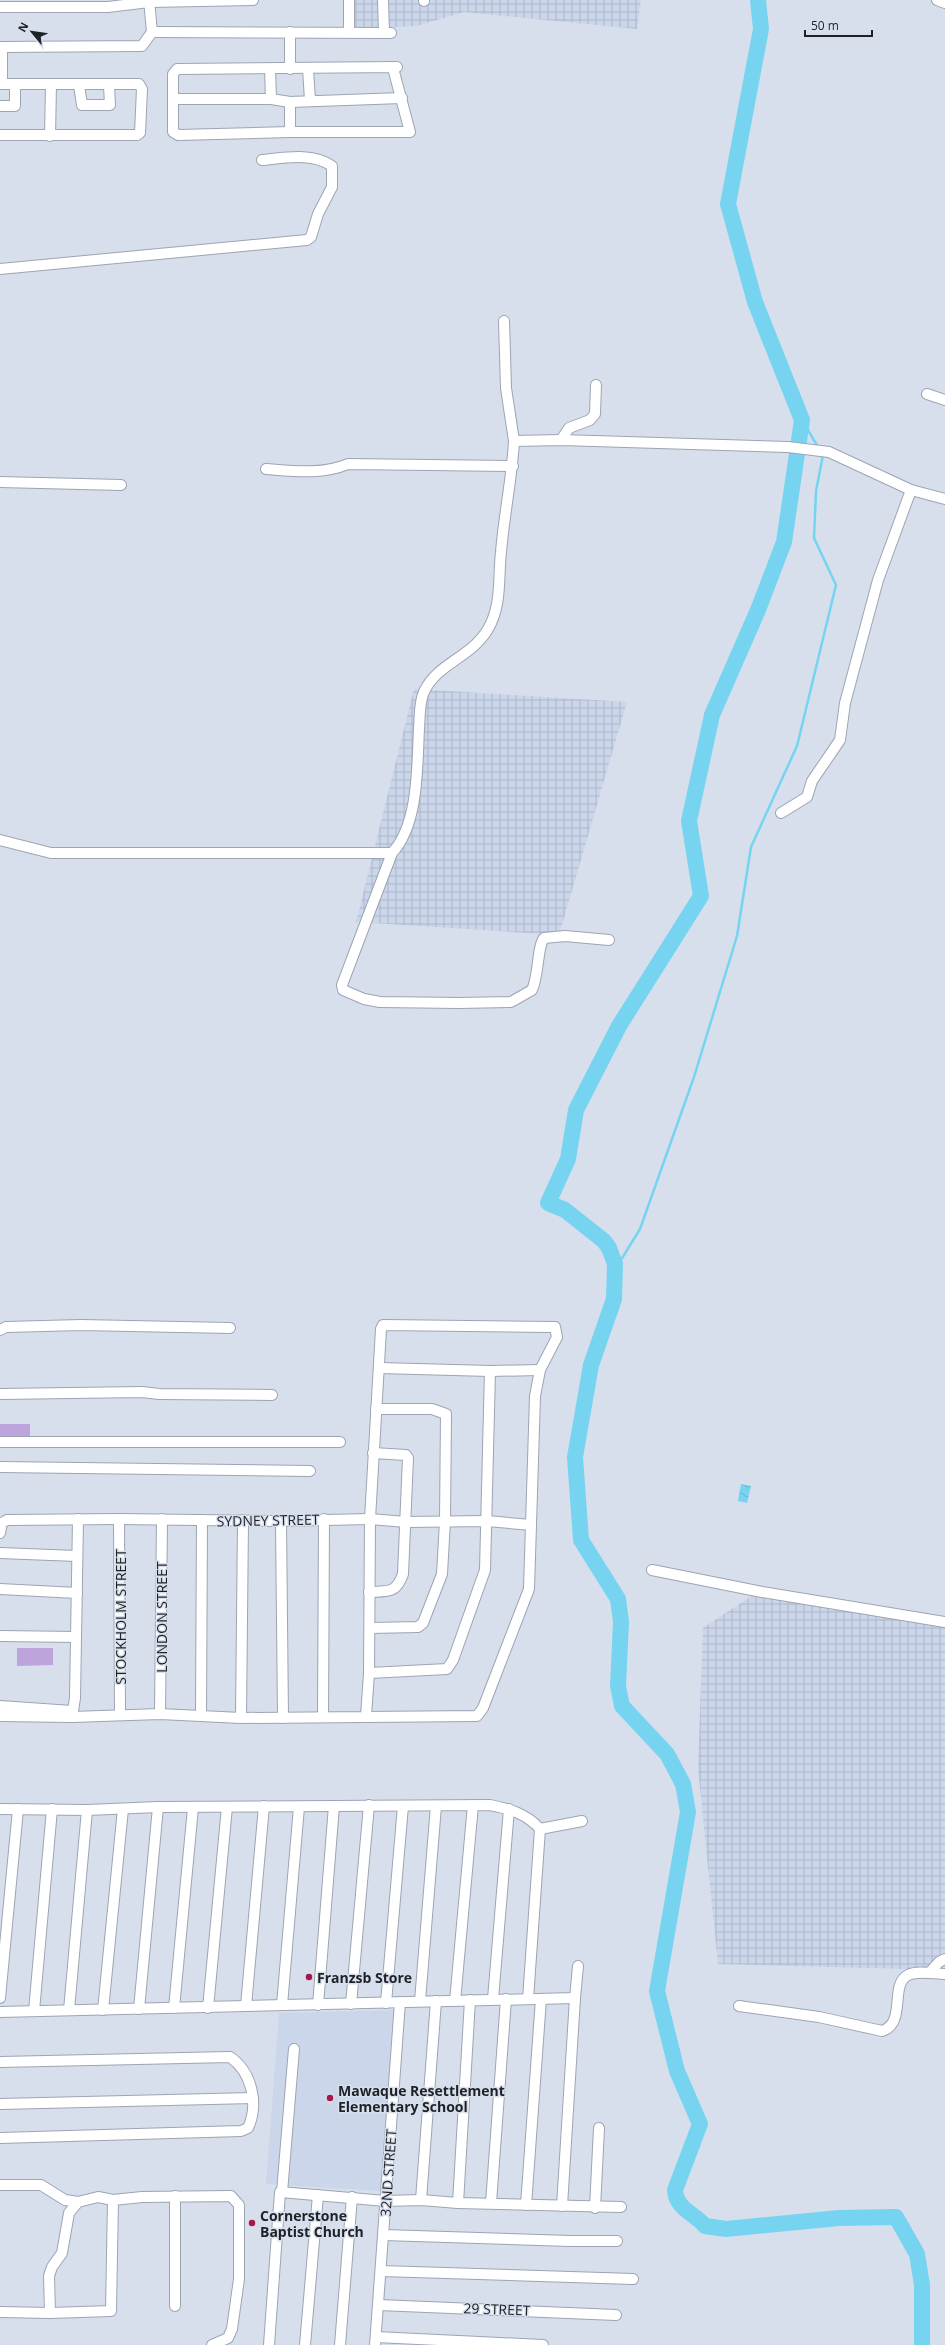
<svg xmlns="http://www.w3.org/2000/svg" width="945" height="2345" viewBox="0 0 945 2345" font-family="'Open Sans',sans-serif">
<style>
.built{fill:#cbd6eb}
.industrial{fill:url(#industrial-grid)}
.pitch{fill:#bda4dd}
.water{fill:url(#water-waves)}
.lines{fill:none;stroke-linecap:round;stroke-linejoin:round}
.stream{stroke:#76d4f0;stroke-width:2.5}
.river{stroke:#76d4f0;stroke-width:16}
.minor-casing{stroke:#9da4b2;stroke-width:12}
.minor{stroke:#fff;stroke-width:10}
.poi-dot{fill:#aa1649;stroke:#d7dfed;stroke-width:1.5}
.labels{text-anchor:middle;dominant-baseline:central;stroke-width:3;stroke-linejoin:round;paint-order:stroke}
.street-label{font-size:14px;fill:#1e2126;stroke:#d7dfed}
.poi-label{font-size:14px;font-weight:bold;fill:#1e2126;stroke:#d7dfed;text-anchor:start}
</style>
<defs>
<pattern id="industrial-grid" width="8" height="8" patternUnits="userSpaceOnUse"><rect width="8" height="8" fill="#cbd6eb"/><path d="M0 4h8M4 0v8" fill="none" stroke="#aeb7c9"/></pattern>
<pattern id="water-waves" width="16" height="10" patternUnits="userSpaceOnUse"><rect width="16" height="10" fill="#76d4f0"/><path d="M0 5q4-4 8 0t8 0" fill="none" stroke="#66b6ce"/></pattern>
</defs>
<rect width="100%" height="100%" fill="#d7dfed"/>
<!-- built -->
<path class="built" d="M 394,2010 L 382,2191 L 266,2184 L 279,2013 Z"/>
<!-- industrial -->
<g class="industrial">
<path d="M 351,0 L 641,0 L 637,29 L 464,12 L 417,26 L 350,29 Z"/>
<path d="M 414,689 L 627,702 L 559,935 L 356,922 Z"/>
<path d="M 756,1593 L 945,1626 L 945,1970 L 718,1964 L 698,1768 L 703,1628 Z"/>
</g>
<!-- pitch -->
<g class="pitch">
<rect x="0" y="1424" width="30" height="15"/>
<path d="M 17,1648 L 53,1648 L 53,1665 L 17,1666 Z"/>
</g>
<!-- water -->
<path class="water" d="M 741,1484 L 751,1486 L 747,1503 L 738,1501 Z"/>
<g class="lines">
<!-- stream -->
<g class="stream">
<path d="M 802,420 L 818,447"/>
<path d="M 616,1268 L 640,1229 L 694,1077 L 737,936 L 751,847 L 797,746 L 836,585 L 814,538 L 816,491 L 823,455"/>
</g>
<!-- river -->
<path class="river" d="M 758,0 L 761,29 L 728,204 L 755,302 L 802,420 L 784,542 L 758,610 L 712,715 L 689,821 L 701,896 L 619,1026 L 576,1110 L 568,1159 L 548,1203 L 565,1210 L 604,1241 L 609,1248 L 615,1264 L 614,1299 L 591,1365 L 575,1457 L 581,1540 L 618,1599 L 621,1622 L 618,1686 L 622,1706 L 667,1754 L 683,1784 L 688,1812 L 657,1991 L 677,2071 L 700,2124 L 675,2190 C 676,2209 694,2213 705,2226 L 726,2229 L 839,2218 L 896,2217 L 917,2254 L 922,2285 L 922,2345"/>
<defs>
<g id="minor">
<path d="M 383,0 L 384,33"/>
<path d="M 937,0 L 945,3"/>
<path d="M 424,1 L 424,0"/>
<path d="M 0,7 L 108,7 L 149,2 L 253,0"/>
<path d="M 349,31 L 349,0"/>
<path d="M 152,32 L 391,33"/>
<path d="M 0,47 L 142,46 L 152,32 L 149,0"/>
<path d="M 393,68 L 410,132 L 290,132 L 178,135 L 173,132 L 173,74 L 177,69 L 397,67"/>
<path d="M 270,69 L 271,99"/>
<path d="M 290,69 L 290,32"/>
<path d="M 308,69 L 310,100"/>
<path d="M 0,84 L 139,84 L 142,89 L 140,133 L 137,135 L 0,135"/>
<path d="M 2,84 L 2,47"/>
<path d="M 79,85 L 82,105 L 110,105 L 109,85"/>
<path d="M 175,99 L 271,99 L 290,102 L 402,98"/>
<path d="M 0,106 L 15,106 L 15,84"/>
<path d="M 290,132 L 290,102"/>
<path d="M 50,136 L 51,84"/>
<path d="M 0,269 L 307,240 L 311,237 L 318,214 L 332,187 L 332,166 C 313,152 284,158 262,160"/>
<path d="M 504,321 L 506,388 L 514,441"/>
<path d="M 927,394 L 945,400"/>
<path d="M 561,440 L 569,428 L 590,420 L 595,414 L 596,385"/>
<path d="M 266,469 C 293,471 322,475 348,464 L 513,466"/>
<path d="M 0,482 L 121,485"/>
<path d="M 781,813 L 807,797 L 812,781 L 840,740 L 845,703 L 878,580 L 911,490"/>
<path d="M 0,840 L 51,853 L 392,853"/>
<path d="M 609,940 L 565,936 L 544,938 C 537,947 539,975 532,990 L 511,1002 L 459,1003 L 380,1002 L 364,999 L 343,990 L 342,985 L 392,853 C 419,824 417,766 419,728 C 420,717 419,702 424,692 C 437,663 471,658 488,629 C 502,605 498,579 501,552 C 504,515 512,478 514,441 L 561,440 L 788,447 L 829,452 L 911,490 L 945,499"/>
<path d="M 0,1330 L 6,1327 L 81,1325 L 230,1328"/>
<path d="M 379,1368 L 490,1371 L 540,1370"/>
<path d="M 0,1394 L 142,1392 L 159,1394 L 272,1395"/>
<path d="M 0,1442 L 340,1442"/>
<path d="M 0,1467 L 310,1471"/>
<path d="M 119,1519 L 120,1715"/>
<path d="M 281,1521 L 283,1718"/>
<path d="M 0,1533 L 2,1523 L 7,1520 L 119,1519 L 281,1521 L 370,1519 L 406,1522 L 487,1521 L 531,1525"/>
<path d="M 0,1553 L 77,1556"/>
<path d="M 652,1570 L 762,1592 L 945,1622"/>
<path d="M 0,1589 L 77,1593"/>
<path d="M 369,1592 C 388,1591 396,1594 403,1574 L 408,1458 L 406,1455 L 373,1453"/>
<path d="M 370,1628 L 418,1627 L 423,1623 L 442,1574 L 445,1521 L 446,1414 L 432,1409 L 376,1409"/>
<path d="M 0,1636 L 76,1637"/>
<path d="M 369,1673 L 447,1669 L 453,1660 L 485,1570 L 490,1371"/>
<path d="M 0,1706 L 72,1711"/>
<path d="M 160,1714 L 162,1519"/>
<path d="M 201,1715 L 202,1520"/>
<path d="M 0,1716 L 72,1717 L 160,1714 L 241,1718 L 477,1716 L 483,1708 L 529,1589 L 535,1396 L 540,1370 L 557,1337 L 555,1327 L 383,1325 L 381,1329 L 370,1519 L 369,1673 L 366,1716"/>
<path d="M 72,1717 L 75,1698 L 78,1519"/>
<path d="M 323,1717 L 324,1519"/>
<path d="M 241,1718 L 243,1520"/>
<path d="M 0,1809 L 87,1810 L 158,1807 L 490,1805 C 509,1809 526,1813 540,1829 L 528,1999"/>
<path d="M 540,1829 L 582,1821"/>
<path d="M 929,1973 L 939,1962 L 945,1959"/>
<path d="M 0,1998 L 18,1809"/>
<path d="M 493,1999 L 509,1809"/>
<path d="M 420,2001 L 436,1806"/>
<path d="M 455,2001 L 473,1805"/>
<path d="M 386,2003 L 403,1806"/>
<path d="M 351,2004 L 369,1805"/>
<path d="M 282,2005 L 299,1807"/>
<path d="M 318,2005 L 334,1806"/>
<path d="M 246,2006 L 264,1806"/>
<path d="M 739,2006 L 819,2017 L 882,2031 C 907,2023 889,1985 908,1975 C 918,1970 934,1974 945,1974"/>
<path d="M 174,2008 L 193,1808"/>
<path d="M 208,2008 L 227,1807"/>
<path d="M 139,2009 L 158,1807"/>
<path d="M 69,2010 L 87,1810"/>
<path d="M 103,2010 L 123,1809"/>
<path d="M 34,2011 L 52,1809"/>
<path d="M 0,2012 L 575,1998 L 578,1966"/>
<path d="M 0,2062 L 230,2057 C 252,2072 259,2104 248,2128 L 241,2131 L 0,2138"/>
<path d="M 0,2104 L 253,2098"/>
<path d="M 0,2185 L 41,2185 L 65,2200 L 78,2202"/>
<path d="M 282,2192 L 294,2049"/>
<path d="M 175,2196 L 175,2306"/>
<path d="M 421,2200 L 436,2001"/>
<path d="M 458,2203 L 470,2000"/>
<path d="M 491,2203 L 506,1999"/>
<path d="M 526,2205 L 541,1999"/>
<path d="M 562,2206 L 575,1998"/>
<path d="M 595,2208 L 599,2128"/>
<path d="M 383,2235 L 570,2241 L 617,2241"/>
<path d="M 381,2271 L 633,2279"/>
<path d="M 379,2305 L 616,2315"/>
<path d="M 0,2312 L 50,2313 L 111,2311 L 113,2200 L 142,2197 L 231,2196 L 239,2205 L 239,2279 L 232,2329 L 228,2338 L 212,2345"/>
<path d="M 50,2313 L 49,2276 L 52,2267 L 62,2253 L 69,2213 L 78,2202 L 98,2197 L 113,2200"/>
<path d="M 376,2337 L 543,2345"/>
<path d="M 269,2345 L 280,2192 L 386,2201 L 421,2200 L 458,2203 L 621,2207"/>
<path d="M 305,2345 L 318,2195"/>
<path d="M 340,2345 L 352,2197"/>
<path d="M 375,2345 L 400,2002"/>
</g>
</defs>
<!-- minor casing -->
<use href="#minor" class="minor-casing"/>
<!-- minor -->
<use href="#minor" class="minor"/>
</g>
<!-- markers -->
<g class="poi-dot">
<circle cx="309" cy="1977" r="4"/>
<circle cx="330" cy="2098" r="4"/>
<circle cx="252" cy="2223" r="4"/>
</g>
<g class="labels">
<!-- street labels -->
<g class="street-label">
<text transform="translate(268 1520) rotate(-1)">SYDNEY STREET</text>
<text transform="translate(120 1617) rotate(-90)">STOCKHOLM STREET</text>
<text transform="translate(161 1617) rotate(-90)">LONDON STREET</text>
<text transform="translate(388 2173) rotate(-86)">32ND STREET</text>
<text transform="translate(497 2309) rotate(2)">29 STREET</text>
</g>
<!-- poi labels -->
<g class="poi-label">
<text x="317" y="1977">Franzsb Store</text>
<text x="338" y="2090">Mawaque Resettlement<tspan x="338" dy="16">Elementary School</tspan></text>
<text x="260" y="2215">Cornerstone<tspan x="260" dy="16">Baptist Church</tspan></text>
</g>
</g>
<!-- north arrow -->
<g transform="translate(32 32) rotate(299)" stroke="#d7dfed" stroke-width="3" paint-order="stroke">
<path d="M0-3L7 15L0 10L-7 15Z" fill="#1e2126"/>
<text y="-6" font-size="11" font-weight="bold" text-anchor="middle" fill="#1e2126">N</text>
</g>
<!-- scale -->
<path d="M805 30v6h67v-6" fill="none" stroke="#1e2126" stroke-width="2"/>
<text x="811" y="30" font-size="12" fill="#1e2126" stroke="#d7dfed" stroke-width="3" paint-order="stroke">50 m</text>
</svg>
